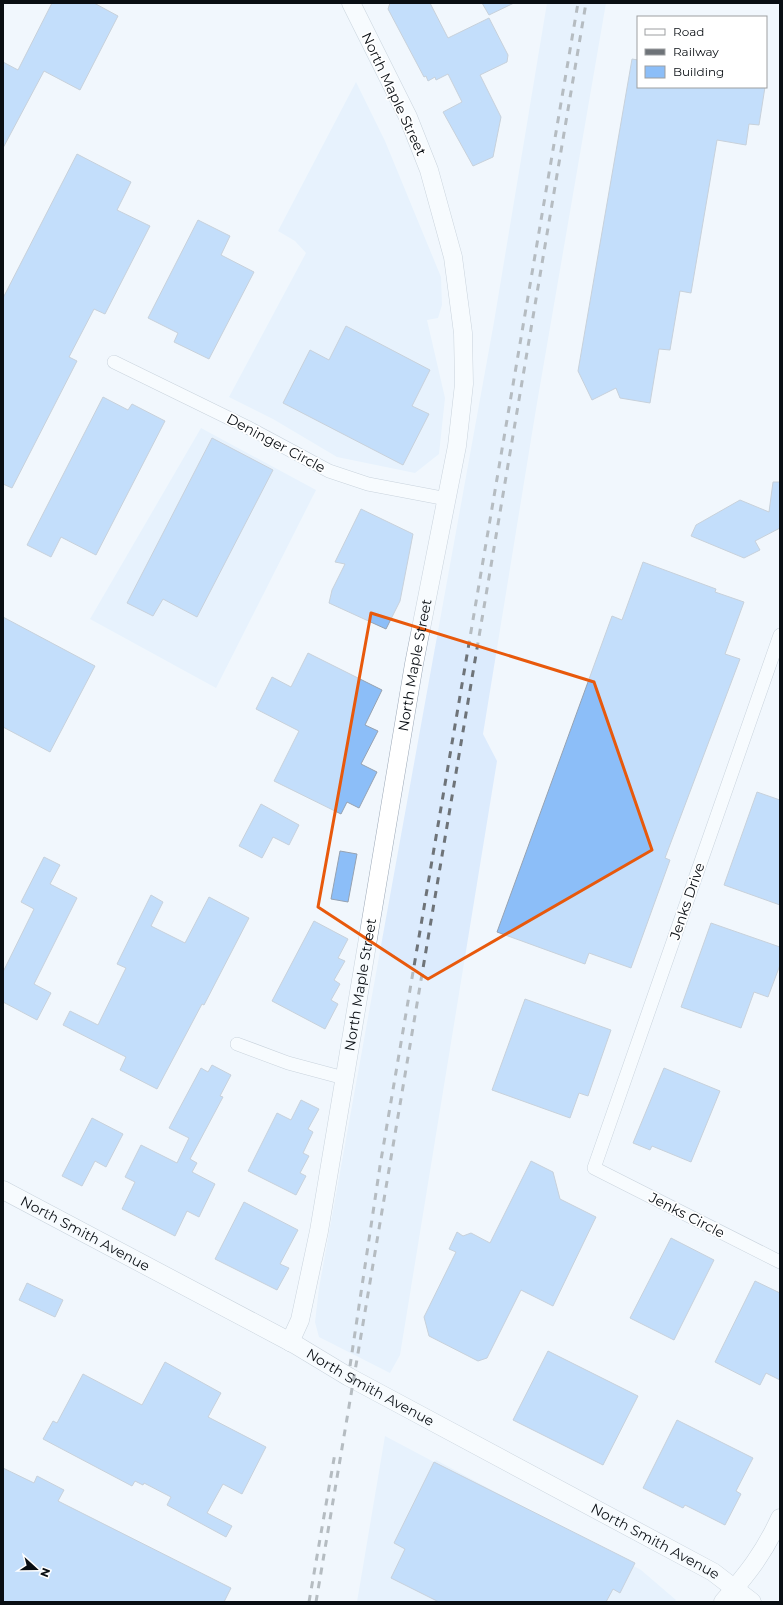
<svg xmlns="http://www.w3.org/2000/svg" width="783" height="1605" viewBox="0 0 783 1605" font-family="Montserrat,sans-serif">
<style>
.built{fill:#dcebfd}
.building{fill:#8cbef8;stroke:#96a2b1}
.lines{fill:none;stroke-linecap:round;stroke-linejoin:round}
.street-casing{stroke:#9ba7b6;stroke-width:14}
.secondary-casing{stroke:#9ba7b6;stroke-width:19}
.street{stroke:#fff;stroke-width:13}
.secondary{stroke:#fff;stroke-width:18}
.rail{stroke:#6e7378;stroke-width:3;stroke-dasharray:7 7;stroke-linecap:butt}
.marked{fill:none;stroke:#e8590c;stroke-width:3;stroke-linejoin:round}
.labels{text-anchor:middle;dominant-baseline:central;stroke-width:3.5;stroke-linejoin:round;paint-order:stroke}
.street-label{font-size:14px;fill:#090e13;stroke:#fff}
</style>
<rect width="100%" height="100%" fill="#f1f7fd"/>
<!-- built -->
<g class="built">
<path d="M 547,3 L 606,3 L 536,409 L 483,734 L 497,761 L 400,1355 L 390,1373 L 319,1337 L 315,1322 L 319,1288 L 494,322 Z"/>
<path d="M 356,82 L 385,141 L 441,277 L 442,305 L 438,318 L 427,320 L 445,398 L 439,454 L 415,473 L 337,457 L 273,419 L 229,397 L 306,253 L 295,241 L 278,231 Z"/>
<path d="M 201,428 L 316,490 L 216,688 L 90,619 Z"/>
<path d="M 385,1436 L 434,1462 L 436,1460 L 641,1570 L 676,1600 L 674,1602 L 357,1602 Z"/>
</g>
<!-- building -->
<g class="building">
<path d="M 52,3 L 94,3 L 118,16 L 80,90 L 44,71 L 3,148 L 3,62 L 18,70 Z"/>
<path d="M 390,3 L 430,3 L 448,38 L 489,18 L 508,55 L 507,62 L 480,75 L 501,117 L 493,157 L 473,166 L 443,112 L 462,102 L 448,74 L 436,80 L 435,77 L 428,81 L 426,76 L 424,77 L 388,9 Z"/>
<path d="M 482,3 L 514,3 L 489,15 Z"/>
<path d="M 632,59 L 638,60 L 638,87 L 765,87 L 759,125 L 749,124 L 746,145 L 717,140 L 691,293 L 680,291 L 670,350 L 659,349 L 650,403 L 620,398 L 616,388 L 592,400 L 578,371 Z"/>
<path d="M 77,154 L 131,182 L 117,210 L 150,226 L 105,314 L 94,309 L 69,357 L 77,361 L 12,488 L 3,484 L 3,298 Z"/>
<path d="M 198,220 L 230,236 L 221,255 L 254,272 L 209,359 L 174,342 L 178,333 L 148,318 Z"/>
<path d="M 346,326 L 430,370 L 412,406 L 429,414 L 403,465 L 283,403 L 310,350 L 329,360 Z"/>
<path d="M 103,397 L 128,410 L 132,404 L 165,421 L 96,555 L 61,537 L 51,557 L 27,545 Z"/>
<path d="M 212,438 L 273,470 L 197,617 L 163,599 L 153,616 L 127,603 Z"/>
<path d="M 773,482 L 780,482 L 780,528 L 755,541 L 760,550 L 744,558 L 691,536 L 696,525 L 740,500 L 769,512 Z"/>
<path d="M 361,509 L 413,534 L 400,601 L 386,629 L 329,603 L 332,590 L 345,564 L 335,562 Z"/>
<path d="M 643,562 L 716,589 L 715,592 L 744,602 L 725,654 L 740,659 L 665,858 L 670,860 L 631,968 L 589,953 L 585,964 L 497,932 L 612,616 L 622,620 Z"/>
<path d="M 3,617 L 95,666 L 50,752 L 3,727 Z"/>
<path d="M 308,653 L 382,690 L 365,725 L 378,731 L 361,764 L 377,772 L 359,808 L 347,802 L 341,814 L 274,781 L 299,731 L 256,709 L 272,677 L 291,687 Z"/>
<path d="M 757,792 L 780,800 L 780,905 L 724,885 Z"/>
<path d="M 261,804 L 299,825 L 289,845 L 273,837 L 262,858 L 239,846 Z"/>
<path d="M 340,851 L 357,854 L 348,902 L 331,899 Z"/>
<path d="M 44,857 L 60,865 L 50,884 L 77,898 L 34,984 L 51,993 L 37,1020 L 3,1002 L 3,972 L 34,909 L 21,902 Z"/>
<path d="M 151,895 L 163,902 L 151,926 L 185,943 L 209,897 L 249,918 L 204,1005 L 202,1004 L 157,1089 L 120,1070 L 126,1057 L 63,1025 L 70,1011 L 98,1025 L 126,968 L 117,964 Z"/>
<path d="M 314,921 L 348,939 L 338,958 L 345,961 L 334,980 L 340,984 L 331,1000 L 338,1004 L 325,1029 L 272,1001 Z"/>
<path d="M 711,923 L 780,947 L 780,965 L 768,997 L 754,992 L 741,1028 L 681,1007 Z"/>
<path d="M 525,999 L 611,1030 L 588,1096 L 579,1093 L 570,1118 L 492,1090 Z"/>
<path d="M 212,1065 L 231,1075 L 220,1096 L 223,1097 L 190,1159 L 197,1163 L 192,1172 L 215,1184 L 199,1217 L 187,1211 L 175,1236 L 122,1209 L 135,1182 L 125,1177 L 141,1145 L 177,1163 L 189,1138 L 169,1128 L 201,1068 L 208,1072 Z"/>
<path d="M 664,1068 L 720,1091 L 691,1162 L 652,1146 L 650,1150 L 633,1143 Z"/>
<path d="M 301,1100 L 319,1109 L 308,1129 L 313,1132 L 303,1153 L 309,1156 L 300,1173 L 306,1176 L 296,1195 L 248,1171 L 277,1113 L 291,1120 Z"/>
<path d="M 92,1118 L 123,1134 L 106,1167 L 95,1161 L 82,1186 L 62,1176 Z"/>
<path d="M 531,1161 L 553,1172 L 560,1199 L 596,1217 L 553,1306 L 521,1290 L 487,1358 L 478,1361 L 429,1336 L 424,1317 L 456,1252 L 449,1249 L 457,1232 L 463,1236 L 471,1233 L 490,1243 Z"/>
<path d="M 244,1202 L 298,1230 L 280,1264 L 289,1268 L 277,1290 L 215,1259 Z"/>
<path d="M 671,1238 L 714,1260 L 674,1340 L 630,1318 Z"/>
<path d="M 755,1281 L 780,1293 L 780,1380 L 766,1373 L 760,1385 L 715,1362 Z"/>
<path d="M 27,1283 L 63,1300 L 55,1317 L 19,1300 Z"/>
<path d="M 548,1351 L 638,1396 L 603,1465 L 513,1420 Z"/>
<path d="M 165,1362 L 221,1393 L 208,1417 L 266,1447 L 242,1494 L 223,1484 L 207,1513 L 232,1526 L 226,1537 L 167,1505 L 171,1497 L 144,1483 L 143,1485 L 135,1481 L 132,1486 L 43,1439 L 53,1421 L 57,1423 L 83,1374 L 142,1405 Z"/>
<path d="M 677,1420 L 753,1458 L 736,1491 L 741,1494 L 725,1525 L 685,1505 L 683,1508 L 643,1488 Z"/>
<path d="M 434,1462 L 635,1563 L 620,1593 L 613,1589 L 606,1602 L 439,1602 L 391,1578 L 405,1549 L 394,1543 Z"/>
<path d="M 3,1468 L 34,1483 L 37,1476 L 64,1490 L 58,1501 L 231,1588 L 224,1602 L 3,1602 Z"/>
</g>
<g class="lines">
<defs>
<g id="street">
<path d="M 114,362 L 247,427 L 329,471 L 368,484 L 447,499"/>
<path d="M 780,635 L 594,1168 L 780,1262"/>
<path d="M 237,1044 L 288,1063 L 344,1078"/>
</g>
<g id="secondary">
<path id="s1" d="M 3,1190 L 296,1345 L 349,1377 L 713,1572 L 752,1602"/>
<path id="s2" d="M 290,1342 L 300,1320 L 319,1231 L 414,664 L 457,446 L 464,384 L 463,333 L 453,257 L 429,170 L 408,117 L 351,3"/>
<path d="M 723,1602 C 748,1573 764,1553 780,1518"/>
</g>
</defs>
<!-- street casing -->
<use href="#street" class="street-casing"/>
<!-- secondary casing -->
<use href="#secondary" class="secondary-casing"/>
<!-- street -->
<use href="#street" class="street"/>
<!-- secondary -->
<use href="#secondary" class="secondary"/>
<!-- rail -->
<g class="rail">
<path d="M 350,1366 L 380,1166 L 578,3"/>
<path d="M 309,1602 L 335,1453"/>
<path d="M 316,1602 L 586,3"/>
</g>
</g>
<!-- marked area -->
<path d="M0 0H783V1605H0ZM 371,613 L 594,682 L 652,850 L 428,979 L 318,907 Z" fill="#f1f7fd" fill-opacity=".55" fill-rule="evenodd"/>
<path class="marked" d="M 371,613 L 594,682 L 652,850 L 428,979 L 318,907 Z"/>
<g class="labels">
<!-- street labels -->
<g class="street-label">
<text transform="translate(394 94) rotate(65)">North Maple Street</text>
<text transform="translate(276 443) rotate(28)">Deninger Circle</text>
<text stroke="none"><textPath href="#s2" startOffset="689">North Maple Street</textPath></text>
<text transform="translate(687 901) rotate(-71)">Jenks Drive</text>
<text stroke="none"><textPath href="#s2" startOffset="365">North Maple Street</textPath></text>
<text transform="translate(687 1215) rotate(27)">Jenks Circle</text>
<text stroke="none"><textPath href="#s1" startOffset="93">North Smith Avenue</textPath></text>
<text stroke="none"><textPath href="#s1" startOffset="417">North Smith Avenue</textPath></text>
<text stroke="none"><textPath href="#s1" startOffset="741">North Smith Avenue</textPath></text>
</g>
</g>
<!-- border -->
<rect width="783" height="1605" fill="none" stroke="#090e13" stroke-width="8"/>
<!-- legend -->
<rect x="637" y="16" width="130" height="72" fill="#ffffff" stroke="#9d9fa1"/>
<rect x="645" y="29" width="20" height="6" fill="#ffffff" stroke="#9d9fa1"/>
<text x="673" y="36" font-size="12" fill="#090e13">Road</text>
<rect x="645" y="49" width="20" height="6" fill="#6e7378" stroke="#9d9fa1"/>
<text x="673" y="56" font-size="12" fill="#090e13">Railway</text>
<rect x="645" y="66" width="20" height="12" fill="#8cbef8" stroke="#9d9fa1"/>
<text x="673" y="76" font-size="12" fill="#090e13">Building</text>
<!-- north arrow -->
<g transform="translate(36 1569) rotate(111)" stroke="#ffffff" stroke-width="3" paint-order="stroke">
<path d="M0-3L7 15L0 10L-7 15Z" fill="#090e13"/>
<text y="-6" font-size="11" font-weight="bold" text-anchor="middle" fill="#090e13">N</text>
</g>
</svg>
